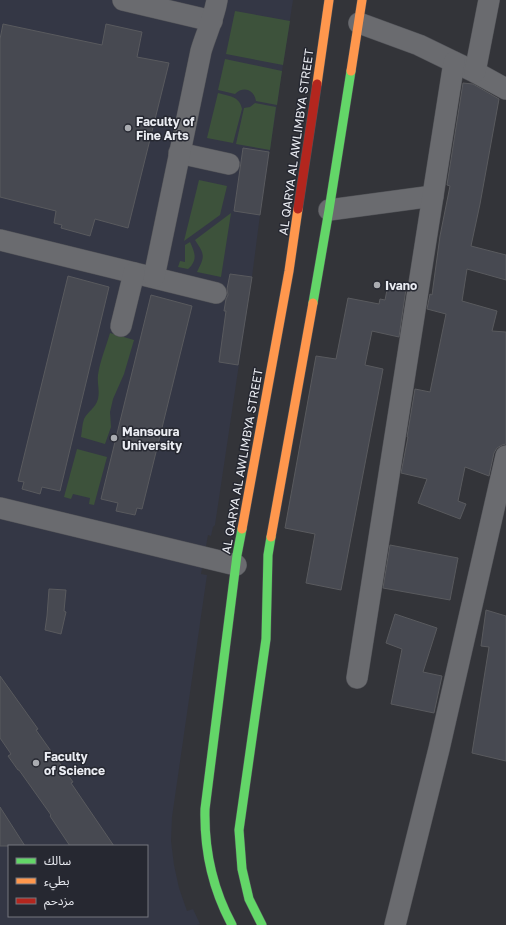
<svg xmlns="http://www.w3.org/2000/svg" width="506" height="925" viewBox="0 0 506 925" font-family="'Golos Text','Noto Sans Arabic',sans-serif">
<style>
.built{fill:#343745;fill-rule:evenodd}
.green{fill:#3d523b}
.building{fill:#474951;stroke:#595a5e}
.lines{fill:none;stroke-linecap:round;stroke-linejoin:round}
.street-casing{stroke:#515257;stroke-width:22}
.fast-casing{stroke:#515257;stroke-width:10}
.slow-casing{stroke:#515257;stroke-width:10}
.jam-casing{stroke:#515257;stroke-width:10}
.street{stroke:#6a6b6f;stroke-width:21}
.fast{stroke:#63d668;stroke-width:9}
.slow{stroke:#ff974d;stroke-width:9}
.jam{stroke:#b3261e;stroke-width:9}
.poi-dot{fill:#aaacb1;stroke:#262831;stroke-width:1.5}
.labels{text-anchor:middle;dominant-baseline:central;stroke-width:3;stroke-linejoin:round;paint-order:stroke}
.poi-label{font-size:12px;font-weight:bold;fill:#eaecf2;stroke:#262831;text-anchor:start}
.street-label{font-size:12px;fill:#eaecf2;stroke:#262831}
</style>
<rect width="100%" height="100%" fill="#333439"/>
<!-- built -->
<path class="built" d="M 0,0 L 293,0 L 260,215 L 252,277 L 215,525 L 213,527 L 211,536 L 208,535 L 201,574 L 207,575 L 172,817 L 171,841 L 174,865 L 179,888 L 187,911 L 193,909 L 200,924 L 197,925 L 0,925 ZM 9,846 L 147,846 L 147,916 L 9,916 Z"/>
<!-- green -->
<g class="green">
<path d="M 235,11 L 290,21 L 283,65 L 226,54 Z"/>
<path d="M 225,59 L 282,71 L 277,105 L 256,101 C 254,89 243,86 235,94 L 218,90 Z"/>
<path d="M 218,93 C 228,96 240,96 242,109 L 233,143 L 207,138 Z"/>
<path d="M 255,103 L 276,107 L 270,150 L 236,144 L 244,108 L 250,107 Z"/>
<path d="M 199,180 L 227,186 L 220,215 L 184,241 Z"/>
<path d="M 231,213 L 221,277 L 197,272 C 205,256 205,255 195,240 Z"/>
<path d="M 190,242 C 195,253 198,260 188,269 L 178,267 L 180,261 L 185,262 L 185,245 Z"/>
<path d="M 110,333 L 134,340 L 124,374 L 113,399 L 110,412 L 111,427 L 105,444 L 81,437 C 82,431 82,425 84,419 C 88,411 95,409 98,399 C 100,391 97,383 98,375 C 100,361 106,347 110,333 Z"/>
<path d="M 77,449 L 107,457 L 94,505 L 89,504 L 90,498 L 73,494 L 71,499 L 64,497 Z"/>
</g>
<!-- building -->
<g class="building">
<path d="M 3,24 L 102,45 L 106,24 L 142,32 L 137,57 L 169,63 L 128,228 L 95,219 L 90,236 L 61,228 L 62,225 L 54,223 L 56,211 L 0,197 L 0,39 Z"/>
<path d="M 463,83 L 473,84 L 499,99 L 480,204 L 471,246 L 506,255 L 506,280 L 467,269 L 462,301 L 497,311 L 492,331 L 506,332 L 506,444 L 502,445 L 497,448 L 494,453 L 489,476 L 465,467 L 458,501 L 466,504 L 460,519 L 418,503 L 427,479 L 401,473 L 408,437 L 407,437 L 415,389 L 430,392 L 446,314 L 427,309 L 430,294 L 432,295 L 440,236 L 450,186 L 447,185 Z"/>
<path d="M 243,148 L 269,152 L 260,215 L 234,211 Z"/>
<path d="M 230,274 L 252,277 L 238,365 L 219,362 L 226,311 L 224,311 L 226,299 L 228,295 L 227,289 Z"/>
<path d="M 68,276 L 109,287 L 60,491 L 42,487 L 40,494 L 22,489 L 24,482 L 18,481 Z"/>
<path d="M 388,285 L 406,289 L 399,337 L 372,331 L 365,365 L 383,369 L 341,590 L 306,583 L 315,534 L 285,528 L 316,356 L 336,359 L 348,298 L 379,304 L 380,299 L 385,300 Z"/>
<path d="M 151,295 L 192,306 L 142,509 L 137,508 L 135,515 L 116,511 L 118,503 L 101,499 Z"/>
<path d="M 390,545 L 458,558 L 450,600 L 383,588 Z"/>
<path d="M 49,589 L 66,590 L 64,611 L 66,612 L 61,634 L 45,630 L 47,616 Z"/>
<path d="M 486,610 L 506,616 L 506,761 L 472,753 L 489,647 L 481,646 Z"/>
<path d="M 395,614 L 437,628 L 423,672 L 442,676 L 434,713 L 391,704 L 402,649 L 386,643 Z"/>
<path d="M 0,676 L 38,729 L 36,730 L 73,782 L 71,783 L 114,846 L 70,846 L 50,816 L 51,815 L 19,770 L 18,770 L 8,756 L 11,754 L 0,738 Z"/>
<path d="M 0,807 L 25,846 L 0,846 Z"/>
</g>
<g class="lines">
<defs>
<g id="street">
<path d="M 123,0 L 212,21"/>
<path d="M 359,23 L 419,45 L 454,62 L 475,72 L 506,89"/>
<path d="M 475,72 L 489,0"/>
<path d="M 179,153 L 229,164"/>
<path d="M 329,210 L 433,196"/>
<path d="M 0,240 L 216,293"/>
<path d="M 154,277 L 201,51 C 206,34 214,18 217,0"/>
<path d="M 121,326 L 134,273"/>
<path d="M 0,508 L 236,565"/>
<path d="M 357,678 L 454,62"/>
<path d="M 395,925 L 439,749 L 506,456"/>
</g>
<g id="fast">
<path d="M 313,303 L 329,210 L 351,71"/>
<path d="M 232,925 C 212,888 204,851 205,809 L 237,555 L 242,529"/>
<path d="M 262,925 L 249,899 L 242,869 L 239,830 L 266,639 L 268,555 L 271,537"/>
</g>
<g id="slow">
<path d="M 351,71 L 362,0"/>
<path d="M 317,84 L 329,0"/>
<path d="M 242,529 L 289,271 L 298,209"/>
<path d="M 271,537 L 313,303"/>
</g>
<path id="jam" d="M 298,209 L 317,84"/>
</defs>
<!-- street casing -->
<use href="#street" class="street-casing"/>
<!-- fast casing -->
<use href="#fast" class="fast-casing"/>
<!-- slow casing -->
<use href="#slow" class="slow-casing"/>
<!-- jam casing -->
<use href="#jam" class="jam-casing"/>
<!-- street -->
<use href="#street" class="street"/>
<!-- fast -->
<use href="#fast" class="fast"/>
<!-- slow -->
<use href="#slow" class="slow"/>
<!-- jam -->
<use href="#jam" class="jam"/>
</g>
<!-- markers -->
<g class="poi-dot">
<circle cx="128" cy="128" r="4"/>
<circle cx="377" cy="285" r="4"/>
<circle cx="114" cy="438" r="4"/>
<circle cx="36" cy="763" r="4"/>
</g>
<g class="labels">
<!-- poi labels -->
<g class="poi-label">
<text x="136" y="121">Faculty of<tspan x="136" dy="14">Fine Arts</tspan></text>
<text x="385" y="285">Ivano</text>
<text x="122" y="431">Mansoura<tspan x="122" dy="14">University</tspan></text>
<text x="44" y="756">Faculty<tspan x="44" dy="14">of Science</tspan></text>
</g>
<!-- street labels -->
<g class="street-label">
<text transform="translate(296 142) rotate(-82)">AL QARYA AL AWLIMBYA STREET</text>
<text transform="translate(242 461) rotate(-80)">AL QARYA AL AWLIMBYA STREET</text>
</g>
</g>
<!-- legend -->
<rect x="8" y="845" width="140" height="72" fill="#262831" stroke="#74767e"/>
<rect x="16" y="858" width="20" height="6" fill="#63d668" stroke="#74767e"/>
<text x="44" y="865" font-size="12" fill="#eaecf2">سالك</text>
<rect x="16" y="878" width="20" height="6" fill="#ff974d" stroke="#74767e"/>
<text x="44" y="885" font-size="12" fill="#eaecf2">بطيء</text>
<rect x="16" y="898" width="20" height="6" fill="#b3261e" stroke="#74767e"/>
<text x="44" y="905" font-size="12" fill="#eaecf2">مزدحم</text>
</svg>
